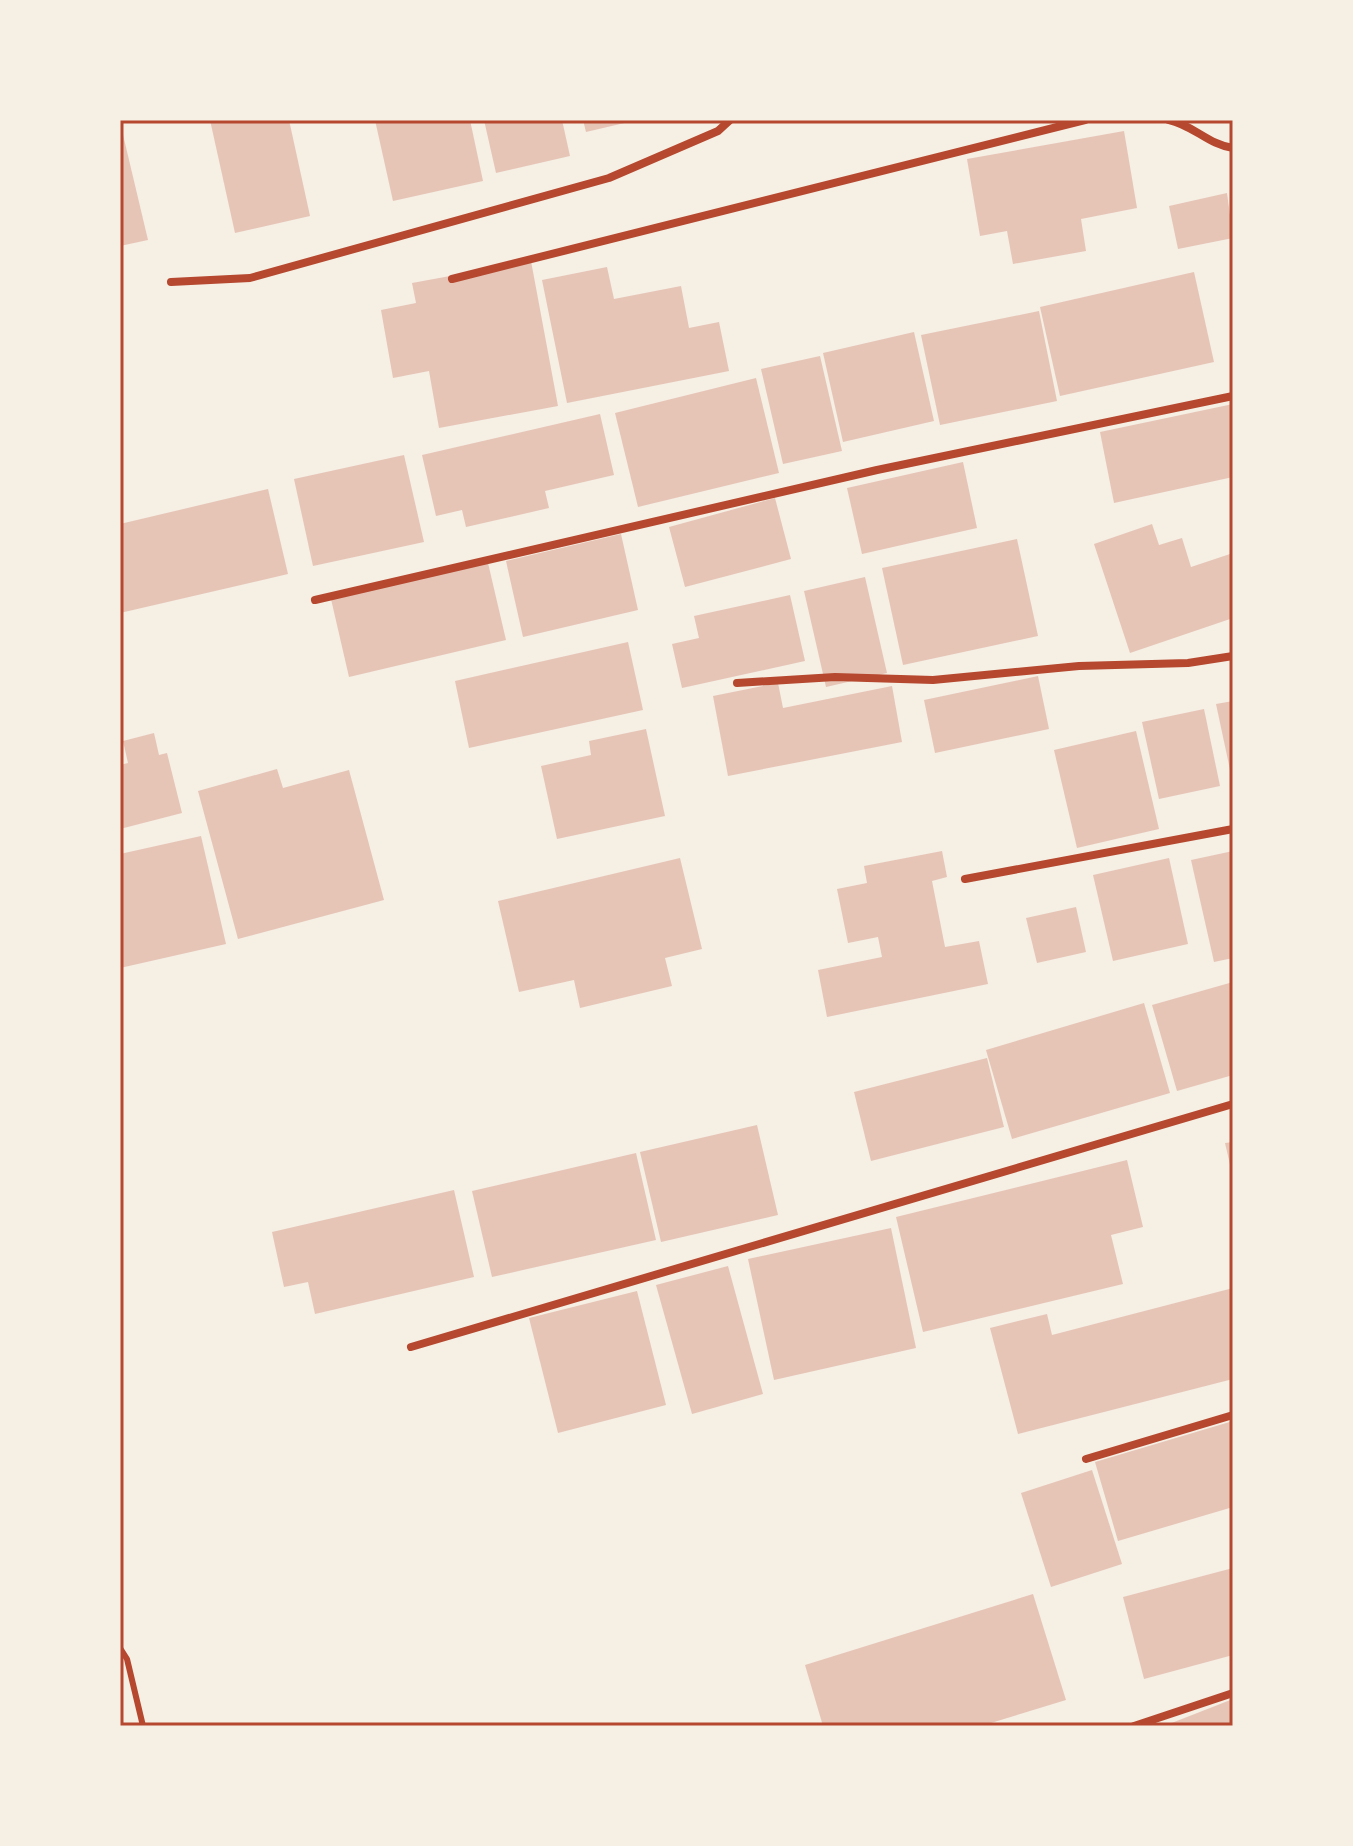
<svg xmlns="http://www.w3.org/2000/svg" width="1353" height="1846" viewBox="0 0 1353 1846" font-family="Lora,serif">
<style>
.building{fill:#e6c5b7}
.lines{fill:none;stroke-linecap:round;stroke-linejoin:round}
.service{stroke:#b5482f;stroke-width:6}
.minor{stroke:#b5482f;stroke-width:8}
.neatline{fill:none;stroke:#b5482f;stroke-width:3}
</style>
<rect width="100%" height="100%" fill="#f6efe4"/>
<!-- building -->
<g class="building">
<path d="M 210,120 L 289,120 L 310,216 L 235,233 Z"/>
<path d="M 375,120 L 470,120 L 483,181 L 393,201 Z"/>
<path d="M 484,120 L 562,120 L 570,156 L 496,173 Z"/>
<path d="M 583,120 L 632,120 L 633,121 L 586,132 Z"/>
<path d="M 120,122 L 148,240 L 120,246 Z"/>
<path d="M 1124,131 L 1137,208 L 1081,219 L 1086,251 L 1013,264 L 1007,231 L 980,236 L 967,159 Z"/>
<path d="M 1227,193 L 1233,238 L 1178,249 L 1169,206 Z"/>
<path d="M 531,261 L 558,406 L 439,428 L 429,371 L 393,378 L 381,310 L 416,303 L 412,283 Z"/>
<path d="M 607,267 L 614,299 L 681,286 L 689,328 L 719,322 L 729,371 L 567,403 L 542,280 Z"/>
<path d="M 1194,272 L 1214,362 L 1060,396 L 1040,307 Z"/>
<path d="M 1039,311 L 1057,401 L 940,425 L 921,335 Z"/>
<path d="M 914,332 L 934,421 L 843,442 L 823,353 Z"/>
<path d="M 820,356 L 842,451 L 783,464 L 761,369 Z"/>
<path d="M 756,378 L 779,473 L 638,507 L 615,413 Z"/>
<path d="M 1233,404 L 1233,477 L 1114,503 L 1100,432 Z"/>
<path d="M 600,414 L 614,475 L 545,491 L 549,508 L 466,527 L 462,510 L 436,516 L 422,455 Z"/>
<path d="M 404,455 L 424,542 L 313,566 L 294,479 Z"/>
<path d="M 963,462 L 977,528 L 862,554 L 847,488 Z"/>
<path d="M 268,489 L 288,574 L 120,613 L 120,524 Z"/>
<path d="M 775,498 L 791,559 L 685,587 L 669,527 Z"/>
<path d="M 1152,524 L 1159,545 L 1182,538 L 1191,567 L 1233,553 L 1233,618 L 1130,653 L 1094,544 Z"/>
<path d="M 621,534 L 638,610 L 523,637 L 506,561 Z"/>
<path d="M 1017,539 L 1038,636 L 903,665 L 882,568 Z"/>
<path d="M 488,563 L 506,640 L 349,677 L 331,599 Z"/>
<path d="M 865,577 L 887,673 L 826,687 L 804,591 Z"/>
<path d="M 790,595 L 805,661 L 682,688 L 672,644 L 699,638 L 694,616 Z"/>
<path d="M 628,642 L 643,710 L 469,748 L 455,681 Z"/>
<path d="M 1038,676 L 1049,729 L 935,753 L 924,700 Z"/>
<path d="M 778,683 L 783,708 L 892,686 L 902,742 L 728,776 L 713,696 Z"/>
<path d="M 1233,701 L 1233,779 L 1232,779 L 1216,704 Z"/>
<path d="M 1204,709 L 1220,786 L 1159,799 L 1142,722 Z"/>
<path d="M 646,729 L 665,816 L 557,839 L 541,766 L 591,755 L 589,741 Z"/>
<path d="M 1136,731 L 1159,829 L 1077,848 L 1054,750 Z"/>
<path d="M 154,733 L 159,755 L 167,753 L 182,813 L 120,829 L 120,765 L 128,763 L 123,741 Z"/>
<path d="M 277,769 L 283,788 L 349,770 L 384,900 L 238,939 L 198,791 Z"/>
<path d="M 201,836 L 226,944 L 120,968 L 120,854 Z"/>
<path d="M 942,851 L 947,877 L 932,881 L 945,947 L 979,941 L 988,984 L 827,1017 L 818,970 L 882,957 L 878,937 L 848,943 L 837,889 L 867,883 L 864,866 Z"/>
<path d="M 1233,851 L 1233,958 L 1214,962 L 1191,860 Z"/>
<path d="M 680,858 L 702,949 L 665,958 L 672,986 L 580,1008 L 574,980 L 519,992 L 498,901 Z"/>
<path d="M 1169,858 L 1188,944 L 1113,961 L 1093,875 Z"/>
<path d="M 1076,907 L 1086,952 L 1037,963 L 1026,918 Z"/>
<path d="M 1233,982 L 1233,1075 L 1177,1091 L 1152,1005 Z"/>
<path d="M 1144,1003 L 1170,1093 L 1012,1139 L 986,1050 Z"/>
<path d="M 987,1058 L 1004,1127 L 871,1161 L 854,1092 Z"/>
<path d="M 757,1125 L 778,1215 L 661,1242 L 640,1152 Z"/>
<path d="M 1233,1142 L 1233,1172 L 1232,1173 L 1225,1143 Z"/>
<path d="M 636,1153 L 656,1240 L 492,1277 L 472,1191 Z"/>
<path d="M 1127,1160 L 1143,1227 L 1111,1235 L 1123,1284 L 923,1332 L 896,1217 Z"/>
<path d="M 454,1190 L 474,1277 L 315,1314 L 308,1282 L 284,1287 L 272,1232 Z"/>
<path d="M 891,1228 L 916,1348 L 774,1380 L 748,1259 Z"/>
<path d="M 728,1266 L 763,1394 L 692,1414 L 656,1285 Z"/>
<path d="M 1233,1288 L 1233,1379 L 1018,1434 L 990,1328 L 1047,1314 L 1052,1335 Z"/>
<path d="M 637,1291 L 666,1405 L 558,1433 L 529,1318 Z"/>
<path d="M 1233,1421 L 1233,1507 L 1118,1541 L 1095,1462 Z"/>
<path d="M 1092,1470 L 1122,1564 L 1051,1587 L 1021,1493 Z"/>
<path d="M 1233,1568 L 1233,1655 L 1144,1679 L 1123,1597 Z"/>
<path d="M 1033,1594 L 1066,1700 L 981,1726 L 823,1726 L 805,1665 Z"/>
<path d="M 1233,1699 L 1233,1726 L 1164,1726 Z"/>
</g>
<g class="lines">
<!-- service -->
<path class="service" d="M 120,1648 L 127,1659 L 143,1726"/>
<!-- minor -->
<g class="minor">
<path d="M 1169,120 C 1193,125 1209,145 1233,148"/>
<path d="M 452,279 L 1085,120"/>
<path d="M 171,282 L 250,278 L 609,178 L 718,131 L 730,120"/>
<path d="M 315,600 L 877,470 L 1233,396"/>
<path d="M 737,683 L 835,677 L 933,680 L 1079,666 L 1188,663 L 1233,656"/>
<path d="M 965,879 L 1233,829"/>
<path d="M 411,1347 L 1233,1104"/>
<path d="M 1086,1459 L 1233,1415"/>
<path d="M 1134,1726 L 1233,1693"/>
</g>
</g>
<!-- border -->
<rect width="1353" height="1846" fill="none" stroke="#f6efe4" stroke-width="244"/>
<rect x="122" y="122" width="1109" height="1602" class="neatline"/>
</svg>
